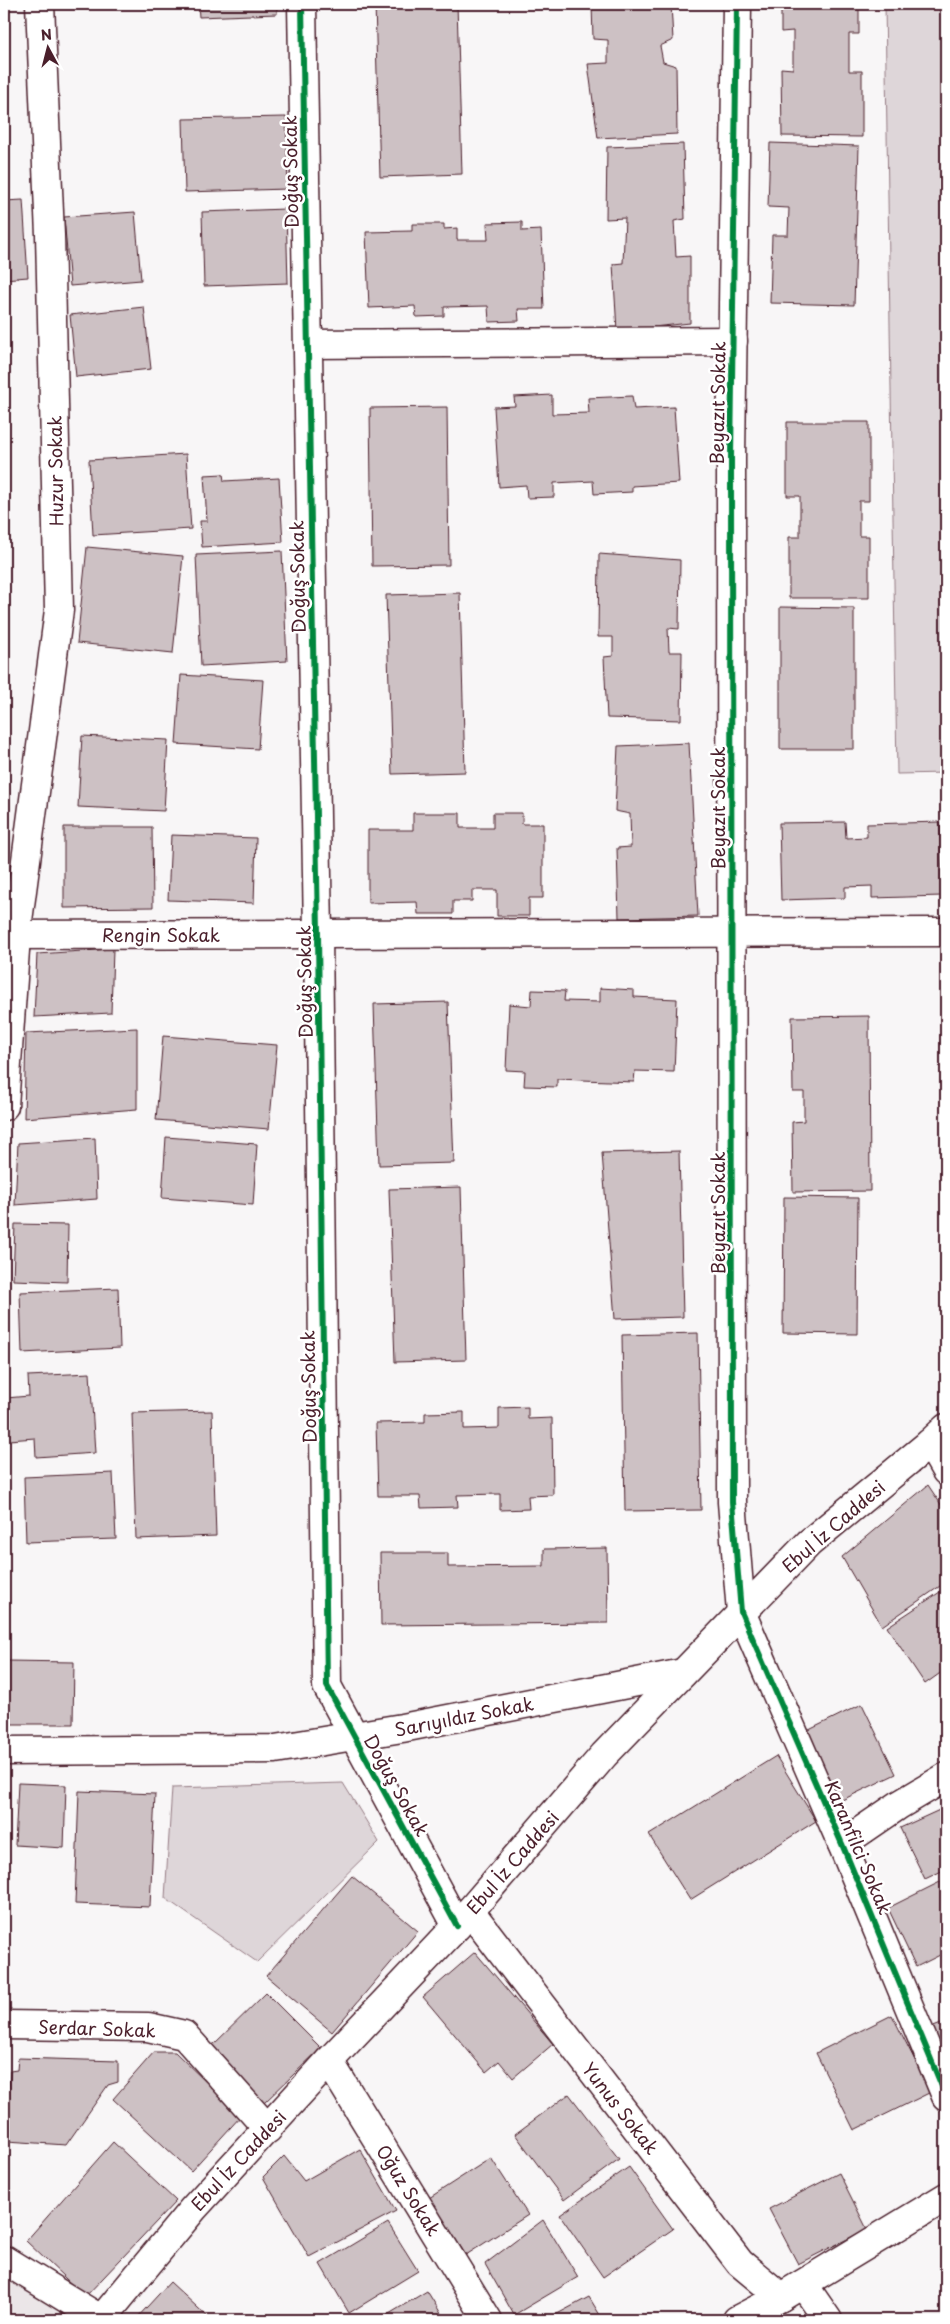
<svg xmlns="http://www.w3.org/2000/svg" width="950" height="2324" viewBox="0 0 950 2324" font-family="'Playpen Sans',sans-serif">
<style>
.built{fill:#ebe6e8}
.green{fill:#ded6d9;stroke:#947a82}
.building{fill:#cdc1c4;stroke:#4a1f2b}
.lines{fill:none;stroke-linecap:round;stroke-linejoin:round}
.minor-casing{stroke:#4a1f2b;stroke-width:31}
.tertiary-casing{stroke:#4a1f2b;stroke-width:31}
.minor{stroke:#fff;stroke-width:28}
.tertiary{stroke:#fff;stroke-width:28}
.cycleway-casing{stroke:#fff;stroke-width:9}
.cycleway{stroke:#00873e;stroke-width:6}
.labels{text-anchor:middle;dominant-baseline:central;stroke-width:5;stroke-linejoin:round;paint-order:stroke}
.street-label{font-size:18px;fill:#4a1f2b;stroke:#fff}
</style>
<rect width="100%" height="100%" fill="#f8f6f7"/>
<filter id="ink" filterUnits="userSpaceOnUse"><feTurbulence type="fractalNoise" baseFrequency=".02" numOctaves="2"/><feDisplacementMap in="SourceGraphic" scale="10" xChannelSelector="R" yChannelSelector="G"/><feConvolveMatrix kernelMatrix="1 2 1 2 8 2 1 2 1" color-interpolation-filters="sRGB"/></filter>
<g filter="url(#ink)">
<!-- built -->
<path class="built" d="M 4,2281 L 66,2305 L 68,2315 L 64,2320 L 4,2320 Z"/>
<!-- green -->
<g class="green">
<path d="M 885,4 L 946,4 L 946,773 L 897,774 Z"/>
<path d="M 343,1783 L 379,1842 L 257,1962 L 165,1898 L 172,1788 Z"/>
</g>
<!-- building -->
<g class="building">
<path d="M 198,4 L 277,4 L 277,14 L 199,17 Z"/>
<path d="M 375,4 L 457,4 L 462,174 L 380,177 Z"/>
<path d="M 592,4 L 671,4 L 673,40 L 660,46 L 663,62 L 676,66 L 677,134 L 598,138 L 588,64 L 608,63 L 608,40 L 593,39 Z"/>
<path d="M 781,4 L 859,4 L 859,34 L 849,34 L 849,71 L 862,71 L 862,137 L 782,136 L 781,68 L 793,69 L 793,31 L 781,32 Z"/>
<path d="M 286,117 L 288,189 L 185,192 L 183,119 Z"/>
<path d="M 770,143 L 859,146 L 854,305 L 770,303 L 772,235 L 788,235 L 789,208 L 768,207 Z"/>
<path d="M 683,144 L 685,219 L 674,221 L 676,257 L 690,256 L 690,323 L 617,331 L 613,264 L 623,263 L 625,218 L 606,219 L 607,147 Z"/>
<path d="M 23,200 L 28,277 L 4,279 L 4,201 Z"/>
<path d="M 286,209 L 288,283 L 204,286 L 202,212 Z"/>
<path d="M 135,212 L 141,280 L 70,286 L 64,217 Z"/>
<path d="M 522,222 L 522,231 L 541,230 L 544,309 L 518,309 L 519,321 L 489,322 L 488,306 L 444,307 L 444,316 L 416,317 L 415,306 L 369,308 L 366,232 L 412,231 L 412,224 L 444,224 L 444,229 L 457,228 L 457,240 L 488,240 L 487,223 Z"/>
<path d="M 144,307 L 151,369 L 76,377 L 70,315 Z"/>
<path d="M 552,395 L 552,414 L 589,413 L 588,398 L 632,396 L 634,409 L 674,407 L 679,483 L 632,486 L 632,492 L 594,494 L 593,481 L 554,483 L 554,497 L 527,498 L 526,485 L 499,487 L 494,407 L 515,406 L 514,397 Z"/>
<path d="M 447,407 L 449,565 L 372,566 L 370,408 Z"/>
<path d="M 787,422 L 869,422 L 869,501 L 859,501 L 859,536 L 869,536 L 869,598 L 789,598 L 789,537 L 800,537 L 800,496 L 787,496 Z"/>
<path d="M 186,454 L 191,529 L 93,535 L 89,460 Z"/>
<path d="M 223,474 L 224,481 L 279,478 L 283,542 L 202,547 L 200,521 L 207,521 L 204,475 Z"/>
<path d="M 87,547 L 183,556 L 173,653 L 77,643 Z"/>
<path d="M 282,551 L 287,661 L 201,666 L 196,555 Z"/>
<path d="M 599,554 L 680,560 L 679,629 L 668,628 L 669,652 L 682,652 L 681,720 L 607,718 L 604,657 L 613,656 L 613,637 L 598,637 Z"/>
<path d="M 460,593 L 465,772 L 392,774 L 386,595 Z"/>
<path d="M 780,607 L 854,608 L 854,749 L 780,749 Z"/>
<path d="M 181,675 L 263,680 L 258,749 L 176,744 Z"/>
<path d="M 82,736 L 168,740 L 164,811 L 78,807 Z"/>
<path d="M 689,743 L 698,916 L 619,918 L 617,848 L 631,847 L 630,814 L 615,811 L 618,746 Z"/>
<path d="M 413,813 L 460,813 L 460,828 L 493,828 L 493,813 L 522,813 L 522,824 L 543,824 L 543,898 L 529,898 L 529,916 L 497,916 L 497,890 L 472,890 L 472,901 L 453,901 L 453,914 L 418,914 L 417,902 L 368,903 L 368,830 L 413,830 Z"/>
<path d="M 845,822 L 846,838 L 867,837 L 867,824 L 940,822 L 942,896 L 872,898 L 872,886 L 845,887 L 845,898 L 781,900 L 779,823 Z"/>
<path d="M 64,827 L 152,827 L 153,907 L 64,908 Z"/>
<path d="M 171,835 L 256,838 L 254,903 L 168,900 Z"/>
<path d="M 113,949 L 111,1013 L 34,1017 L 37,954 Z"/>
<path d="M 600,988 L 634,990 L 634,997 L 677,999 L 674,1072 L 635,1071 L 634,1082 L 557,1079 L 557,1087 L 524,1086 L 525,1071 L 506,1070 L 509,1004 L 531,1006 L 532,990 L 565,991 L 564,1001 L 600,1002 Z"/>
<path d="M 448,1002 L 454,1163 L 379,1165 L 374,1004 Z"/>
<path d="M 869,1016 L 870,1191 L 793,1192 L 792,1122 L 804,1121 L 804,1092 L 793,1092 L 792,1017 Z"/>
<path d="M 137,1028 L 137,1109 L 24,1118 L 26,1033 Z"/>
<path d="M 163,1036 L 277,1045 L 269,1129 L 156,1120 Z"/>
<path d="M 166,1137 L 257,1144 L 253,1205 L 162,1198 Z"/>
<path d="M 95,1138 L 97,1199 L 15,1205 L 18,1143 Z"/>
<path d="M 679,1151 L 683,1317 L 615,1319 L 602,1153 Z"/>
<path d="M 461,1187 L 466,1360 L 395,1362 L 389,1189 Z"/>
<path d="M 784,1197 L 858,1198 L 857,1334 L 783,1333 Z"/>
<path d="M 15,1224 L 68,1225 L 67,1282 L 13,1280 Z"/>
<path d="M 118,1288 L 120,1348 L 22,1353 L 20,1292 Z"/>
<path d="M 698,1333 L 701,1510 L 625,1511 L 622,1335 Z"/>
<path d="M 90,1373 L 95,1453 L 36,1457 L 35,1438 L 9,1440 L 6,1398 L 29,1396 L 28,1376 Z"/>
<path d="M 528,1407 L 528,1419 L 552,1418 L 553,1495 L 528,1496 L 529,1509 L 500,1510 L 500,1494 L 457,1495 L 458,1507 L 421,1508 L 420,1496 L 378,1496 L 376,1423 L 425,1422 L 425,1413 L 464,1412 L 464,1429 L 499,1428 L 499,1408 Z"/>
<path d="M 212,1411 L 216,1536 L 136,1539 L 132,1413 Z"/>
<path d="M 113,1473 L 116,1539 L 26,1542 L 24,1477 Z"/>
<path d="M 928,1485 L 946,1512 L 946,1582 L 882,1626 L 842,1557 Z"/>
<path d="M 607,1548 L 608,1623 L 381,1625 L 380,1553 L 448,1553 L 448,1567 L 544,1566 L 544,1549 Z"/>
<path d="M 946,1588 L 946,1669 L 925,1684 L 887,1627 Z"/>
<path d="M 7,1661 L 74,1662 L 73,1724 L 6,1724 Z"/>
<path d="M 862,1704 L 896,1774 L 840,1801 L 807,1731 Z"/>
<path d="M 776,1756 L 816,1821 L 690,1900 L 649,1835 Z"/>
<path d="M 18,1783 L 66,1785 L 64,1848 L 15,1845 Z"/>
<path d="M 79,1791 L 155,1794 L 150,1907 L 75,1904 Z"/>
<path d="M 946,1807 L 946,1869 L 925,1879 L 900,1828 Z"/>
<path d="M 352,1876 L 418,1931 L 332,2032 L 266,1976 Z"/>
<path d="M 946,1879 L 946,1952 L 916,1967 L 888,1908 Z"/>
<path d="M 475,1952 L 553,2044 L 513,2078 L 499,2061 L 486,2072 L 423,1997 Z"/>
<path d="M 266,1993 L 321,2048 L 263,2104 L 209,2049 Z"/>
<path d="M 892,2015 L 931,2092 L 854,2130 L 816,2053 Z"/>
<path d="M 946,2022 L 946,2066 L 931,2028 Z"/>
<path d="M 154,2052 L 175,2052 L 241,2116 L 191,2171 L 113,2099 Z"/>
<path d="M 18,2058 L 118,2061 L 118,2082 L 108,2085 L 66,2145 L 7,2141 L 10,2071 L 17,2070 Z"/>
<path d="M 569,2094 L 619,2159 L 564,2200 L 515,2134 Z"/>
<path d="M 113,2142 L 176,2201 L 85,2297 L 26,2241 Z"/>
<path d="M 360,2149 L 396,2211 L 309,2257 L 263,2177 L 284,2156 L 304,2181 Z"/>
<path d="M 491,2158 L 528,2215 L 466,2255 L 429,2198 Z"/>
<path d="M 629,2167 L 673,2229 L 603,2277 L 560,2215 Z"/>
<path d="M 839,2173 L 867,2229 L 798,2264 L 769,2209 Z"/>
<path d="M 543,2220 L 578,2277 L 514,2315 L 485,2264 Z"/>
<path d="M 388,2223 L 418,2271 L 349,2313 L 320,2264 Z"/>
<path d="M 170,2282 L 211,2320 L 135,2320 Z"/>
<path d="M 427,2291 L 445,2320 L 379,2320 Z"/>
<path d="M 589,2297 L 603,2320 L 546,2320 Z"/>
</g>
<g class="lines">
<defs>
<g id="minor">
<path d="M 302,4 L 318,933 L 327,1686 L 457,1926"/>
<path d="M 737,4 L 731,458 L 732,1502 L 741,1612 L 842,1844 L 946,2096"/>
<path d="M 308,344 L 733,341"/>
<path d="M 4,935 L 946,932"/>
<path d="M 4,1106 L 16,936 L 59,610 L 50,235 L 40,4"/>
<path d="M 930,1443 L 946,1471"/>
<path d="M 4,1751 L 275,1749 L 402,1728 L 683,1673"/>
<path d="M 842,1844 L 899,1805 L 946,1777"/>
<path d="M 470,1911 L 740,2263 L 781,2297"/>
<path d="M 4,2025 L 148,2027 L 184,2035 L 268,2129"/>
<path d="M 329,2061 L 488,2320"/>
<path d="M 4,2260 L 102,2320"/>
<path d="M 803,2284 L 828,2320"/>
<path d="M 737,2320 L 781,2297 L 946,2197"/>
</g>
<path id="tertiary" d="M 101,2320 L 193,2209 L 329,2061 L 457,1926 L 604,1755 L 809,1543 L 930,1443 L 946,1428"/>
</defs>
<!-- minor casing -->
<use href="#minor" class="minor-casing"/>
<!-- tertiary casing -->
<use href="#tertiary" class="tertiary-casing"/>
<!-- minor -->
<use href="#minor" class="minor"/>
<!-- tertiary -->
<use href="#tertiary" class="tertiary"/>
<defs>
<g id="cycleway">
<path d="M 302,4 L 318,933 L 327,1686 L 457,1926"/>
<path d="M 737,4 L 731,458 L 732,1502 L 741,1612 L 842,1844 L 946,2096"/>
</g>
</defs>
<!-- cycleway casing -->
<use href="#cycleway" class="cycleway-casing"/>
<!-- cycleway -->
<use href="#cycleway" class="cycleway"/>
</g>
</g>
<g class="labels">
<!-- street labels -->
<g class="street-label">
<text transform="translate(290 172) rotate(-91)">Doğuş Sokak</text>
<text transform="translate(717 403) rotate(-89)">Beyazıt Sokak</text>
<text transform="translate(55 471) rotate(-91)">Huzur Sokak</text>
<text transform="translate(297 577) rotate(-91)">Doğuş Sokak</text>
<text transform="translate(717 808) rotate(-90)">Beyazıt Sokak</text>
<text x="161" y="934">Rengin Sokak</text>
<text transform="translate(304 982) rotate(-91)">Doğuş Sokak</text>
<text transform="translate(717 1213) rotate(-90)">Beyazıt Sokak</text>
<text transform="translate(308 1387) rotate(-91)">Doğuş Sokak</text>
<text transform="translate(833 1526) rotate(-41)">Ebul İz Caddesi</text>
<text transform="translate(464 1716) rotate(-11)">Sarıyıldız Sokak</text>
<text transform="translate(397 1785) rotate(61)">Doğuş Sokak</text>
<text transform="translate(859 1847) rotate(67)">Karanfilci Sokak</text>
<text transform="translate(512 1862) rotate(-49)">Ebul İz Caddesi</text>
<text transform="translate(97 2028) rotate(2)">Serdar Sokak</text>
<text transform="translate(621 2108) rotate(52)">Yunus Sokak</text>
<text transform="translate(238 2160) rotate(-47)">Ebul İz Caddesi</text>
<text transform="translate(409 2190) rotate(58)">Oğuz Sokak</text>
</g>
</g>
<!-- margin -->
<rect width="950" height="2324" fill="none" stroke="#fff" stroke-width="20"/>
<rect x="10" y="10" width="930" height="2304" fill="none" stroke="#4a1f2b" stroke-width="2" filter="url(#ink)"/>
<!-- north arrow -->
<g transform="translate(48 48) rotate(353)" stroke="#ffffff" stroke-width="4" paint-order="stroke">
<path d="M0-4L9 19L0 12L-9 19Z" fill="#4a1f2b"/>
<text y="-8" font-size="14" font-weight="bold" text-anchor="middle" fill="#4a1f2b">N</text>
</g>
</svg>
